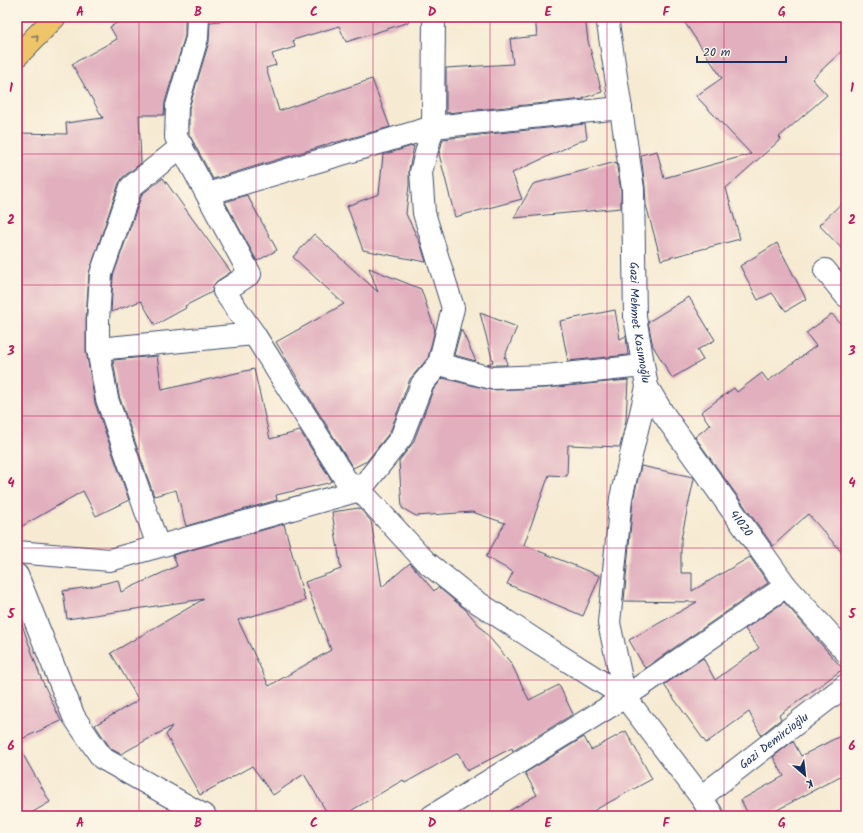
<svg xmlns="http://www.w3.org/2000/svg" width="863" height="833" viewBox="0 0 863 833" font-family="Kalam,sans-serif">
<style>
.building{fill:#e1afbe}
.lines{fill:none;stroke-linecap:round;stroke-linejoin:round}
.minor-casing{stroke:#3c4b6f;stroke-width:24}
.major-casing{stroke:#3c4b6f;stroke-width:24}
.minor{stroke:#fff;stroke-width:22}
.major{stroke:#eec569;stroke-width:22}
.oneway{stroke:#7a7263}
.grid{fill:none;stroke:#c2185b;stroke-width:1;stroke-opacity:0.55}
.labels{text-anchor:middle;dominant-baseline:central;stroke-width:3.5;stroke-linejoin:round;paint-order:stroke}
.street-label{font-size:12px;fill:#1b2f5e;stroke:#fcf5e5}
.neatline{fill:none;stroke:#c2185b;stroke-width:1.5}
.grid-label{font-size:13px;text-anchor:middle;font-weight:bold;fill:#c2185b}
</style>
<rect width="100%" height="100%" fill="#fcf5e5"/>
<filter id="ink" filterUnits="userSpaceOnUse"><feTurbulence type="fractalNoise" baseFrequency=".025" numOctaves="2"/><feDisplacementMap in="SourceGraphic" scale="8" xChannelSelector="R" yChannelSelector="G"/><feConvolveMatrix kernelMatrix="1 2 1 2 8 2 1 2 1" color-interpolation-filters="sRGB"/></filter>
<filter id="wash" filterUnits="userSpaceOnUse"><feTurbulence type="fractalNoise" baseFrequency=".012" numOctaves="4" result="noise"/><feDisplacementMap in="SourceGraphic" scale="16" xChannelSelector="R" yChannelSelector="G"/><feGaussianBlur stdDeviation="0.9" result="paint"/><feColorMatrix in="noise" values="0 0 0 0 0 0 0 0 0 0 0 0 0 0 0 0 0 1.4 0 .05"/><feComposite in="paint" operator="in"/></filter>
<g filter="url(#wash)">
<rect width="100%" height="100%" fill="#f6ead2"/>
<g id="blocks">
<!-- building -->
<g class="building">
<path d="M 128,17 L 185,17 L 185,36 L 165,102 L 164,115 L 139,115 L 141,163 L 123,177 L 119,183 L 89,273 L 86,319 L 86,351 L 95,403 L 129,500 L 96,516 L 83,491 L 17,529 L 17,133 L 67,134 L 66,123 L 103,118 L 72,64 L 117,39 L 110,27 Z"/>
<path d="M 261,17 L 408,17 L 409,22 L 346,42 L 339,26 L 293,40 L 295,47 L 272,54 L 276,65 L 266,68 L 279,111 L 372,79 L 390,127 L 334,143 L 333,142 L 323,146 L 213,179 L 189,134 L 189,108 L 209,42 L 210,22 Z"/>
<path d="M 535,17 L 585,17 L 588,41 L 602,92 L 583,98 L 584,99 L 446,113 L 446,68 L 513,64 L 510,39 L 537,36 Z"/>
<path d="M 681,17 L 846,17 L 846,47 L 812,79 L 827,95 L 779,137 L 781,139 L 726,188 L 740,239 L 661,260 L 646,205 L 645,187 L 641,155 L 657,151 L 664,178 L 751,154 L 696,96 L 722,78 Z"/>
<path d="M 585,124 L 587,138 L 512,173 L 522,199 L 455,217 L 439,154 L 443,139 Z"/>
<path d="M 412,146 L 414,146 L 409,169 L 409,185 L 406,214 L 421,245 L 426,262 L 363,250 L 347,206 L 379,194 L 383,155 Z"/>
<path d="M 616,162 L 621,190 L 621,208 L 514,218 L 533,184 Z"/>
<path d="M 163,178 L 231,272 L 217,281 L 213,286 L 212,292 L 185,306 L 186,308 L 155,325 L 141,301 L 111,312 L 113,276 L 142,194 Z"/>
<path d="M 247,195 L 277,250 L 257,261 L 225,202 Z"/>
<path d="M 846,199 L 846,253 L 819,225 Z"/>
<path d="M 314,234 L 378,292 L 369,268 L 421,289 L 435,330 L 428,358 L 410,379 L 390,432 L 367,461 L 353,468 L 304,389 L 276,342 L 344,304 L 293,257 Z"/>
<path d="M 777,243 L 806,299 L 786,311 L 772,293 L 758,300 L 740,266 Z"/>
<path d="M 689,297 L 715,340 L 697,350 L 703,360 L 672,378 L 653,346 L 648,322 Z"/>
<path d="M 615,310 L 620,339 L 626,336 L 628,355 L 568,361 L 560,321 Z"/>
<path d="M 480,313 L 517,327 L 504,358 L 506,357 L 507,365 L 492,365 L 487,364 L 493,362 Z"/>
<path d="M 832,314 L 846,330 L 846,557 L 808,514 L 773,546 L 695,437 L 710,425 L 701,412 L 734,388 L 737,392 L 762,373 L 768,381 L 816,346 L 806,333 Z"/>
<path d="M 461,329 L 476,361 L 454,355 Z"/>
<path d="M 157,356 L 162,390 L 254,369 L 270,439 L 300,431 L 332,481 L 328,483 L 276,495 L 277,500 L 186,526 L 176,490 L 154,496 L 119,396 L 113,360 Z"/>
<path d="M 443,378 L 491,390 L 547,388 L 628,380 L 626,420 L 620,447 L 568,445 L 567,476 L 549,475 L 524,545 L 600,576 L 583,616 L 507,584 L 513,572 L 486,557 L 505,523 L 472,512 L 416,516 L 402,508 L 399,461 L 413,443 L 433,390 Z"/>
<path d="M 641,466 L 693,477 L 694,479 L 681,539 L 681,573 L 692,573 L 692,591 L 750,557 L 768,583 L 645,668 L 629,640 L 697,602 L 624,601 L 633,500 Z"/>
<path d="M 359,508 L 371,521 L 382,587 L 410,563 L 434,591 L 438,587 L 466,610 L 511,663 L 529,700 L 559,685 L 573,714 L 513,751 L 512,748 L 467,771 L 458,753 L 405,783 L 403,780 L 342,816 L 329,816 L 304,774 L 273,795 L 252,766 L 200,795 L 166,735 L 172,726 L 121,754 L 111,749 L 95,725 L 137,701 L 138,699 L 111,653 L 204,599 L 67,619 L 63,591 L 89,587 L 118,580 L 121,592 L 177,566 L 173,555 L 284,524 L 305,601 L 238,620 L 269,686 L 331,650 L 305,582 L 341,569 L 332,512 Z"/>
<path d="M 784,602 L 843,669 L 779,715 L 781,719 L 761,735 L 749,712 L 706,743 L 664,685 L 703,658 L 715,680 L 759,648 L 745,629 Z"/>
<path d="M 20,619 L 41,678 L 61,721 L 17,741 L 17,620 Z"/>
<path d="M 626,731 L 652,779 L 584,816 L 500,816 L 537,795 L 525,773 L 584,737 L 591,750 Z"/>
<path d="M 846,733 L 846,773 L 766,816 L 749,816 L 741,800 L 784,776 L 773,757 L 793,741 L 801,756 Z"/>
<path d="M 17,744 L 50,802 L 26,816 L 17,816 Z"/>
</g>
</g>
</g>
<g filter="url(#ink)">
<use href="#blocks" fill-opacity="0" stroke="#3c4b6f" stroke-width="1"/>
<g class="lines">
<defs>
<g id="minor">
<path d="M 198,17 L 197,38 L 177,106 L 176,137 L 250,274 L 224,291 L 254,334 L 346,480 L 360,490 L 425,561 L 471,598 L 535,640 L 625,697 L 701,797 L 713,816"/>
<path id="s1" d="M 607,17 L 633,189 L 635,317 L 647,387 L 621,498 L 609,623 L 625,697"/>
<path d="M 207,194 L 433,127 L 621,108"/>
<path d="M 825,270 L 846,296"/>
<path d="M 98,349 L 254,334"/>
<path d="M 439,364 L 491,378 L 546,376 L 643,366"/>
<path id="s2" d="M 647,387 L 662,412 L 786,586 L 846,652"/>
<path d="M 158,546 L 107,399 L 98,349 L 98,320 L 101,274 L 131,187 L 182,146"/>
<path d="M 17,552 L 110,560 L 360,490 L 401,438 L 422,384 L 439,364 L 453,308 L 424,213 L 421,172 L 433,127 L 434,17"/>
<path d="M 17,575 L 74,717 L 102,758 L 205,816"/>
<path id="s3" d="M 701,797 L 846,685"/>
<path d="M 432,816 L 625,697 L 786,586"/>
</g>
<path id="major" d="M 17,56 L 55,17"/>
</defs>
<!-- minor casing -->
<use href="#minor" class="minor-casing"/>
<!-- major casing -->
<use href="#major" class="major-casing"/>
<!-- minor -->
<use href="#minor" class="minor"/>
<!-- major -->
<use href="#major" class="major"/>
</g>
<!-- one-way arrows -->
<defs><path id="oneway-chevron" d="M-2-3.5L2.5 0L-2 3.5" fill="none" stroke-width="1.6" stroke-linecap="round" stroke-linejoin="round"/></defs>
<use class="oneway" href="#oneway-chevron" transform="translate(36 37) rotate(-47)"/>
</g>
<!-- grid -->
<path class="grid" d="M 139,17 L 139,816M 256,17 L 256,816M 373,17 L 373,816M 490,17 L 490,816M 607,17 L 607,816M 724,17 L 724,816M 17,154 L 846,154M 17,285 L 846,285M 17,416 L 846,416M 17,548 L 846,548M 17,680 L 846,680"/>
<g class="labels">
<!-- street labels -->
<g class="street-label">
<text stroke="none"><textPath href="#s1" startOffset="308">Gazi Mehmet Kasımoğlu</textPath></text>
<text stroke="none"><textPath href="#s2" startOffset="166">41020</textPath></text>
<text stroke="none"><textPath href="#s3" startOffset="92">Gazi Demircioğlu</textPath></text>
</g>
</g>
<!-- margin -->
<rect width="863" height="833" fill="none" stroke="#fcf5e5" stroke-width="44"/>
<!-- north arrow -->
<g transform="translate(805 775) rotate(152)" stroke="#fcf5e5" stroke-width="3" paint-order="stroke">
<path d="M0-3L7 15L0 10L-7 15Z" fill="#1b2f5e"/>
<text y="-6" font-size="11" font-weight="bold" text-anchor="middle" fill="#1b2f5e">K</text>
</g>
<!-- scale -->
<path d="M697 56v6h89v-6" fill="none" stroke="#1b2f5e" stroke-width="2"/>
<text x="703" y="56" font-size="12" fill="#1b2f5e" stroke="#fcf5e5" stroke-width="3" paint-order="stroke">20 m</text>
<rect x="22" y="22" width="819" height="789" class="neatline"/>
<g class="grid-label">
<text x="80" y="16">A</text>
<text x="198" y="16">B</text>
<text x="314" y="16">C</text>
<text x="432" y="16">D</text>
<text x="548" y="16">E</text>
<text x="666" y="16">F</text>
<text x="782" y="16">G</text>
<text x="11" y="92">1</text>
<text x="852" y="92">1</text>
<text x="11" y="224">2</text>
<text x="852" y="224">2</text>
<text x="11" y="355">3</text>
<text x="852" y="355">3</text>
<text x="11" y="487">4</text>
<text x="852" y="487">4</text>
<text x="11" y="618">5</text>
<text x="852" y="618">5</text>
<text x="11" y="750">6</text>
<text x="852" y="750">6</text>
<text x="80" y="827">A</text>
<text x="198" y="827">B</text>
<text x="314" y="827">C</text>
<text x="432" y="827">D</text>
<text x="548" y="827">E</text>
<text x="666" y="827">F</text>
<text x="782" y="827">G</text>
</g>
</svg>
